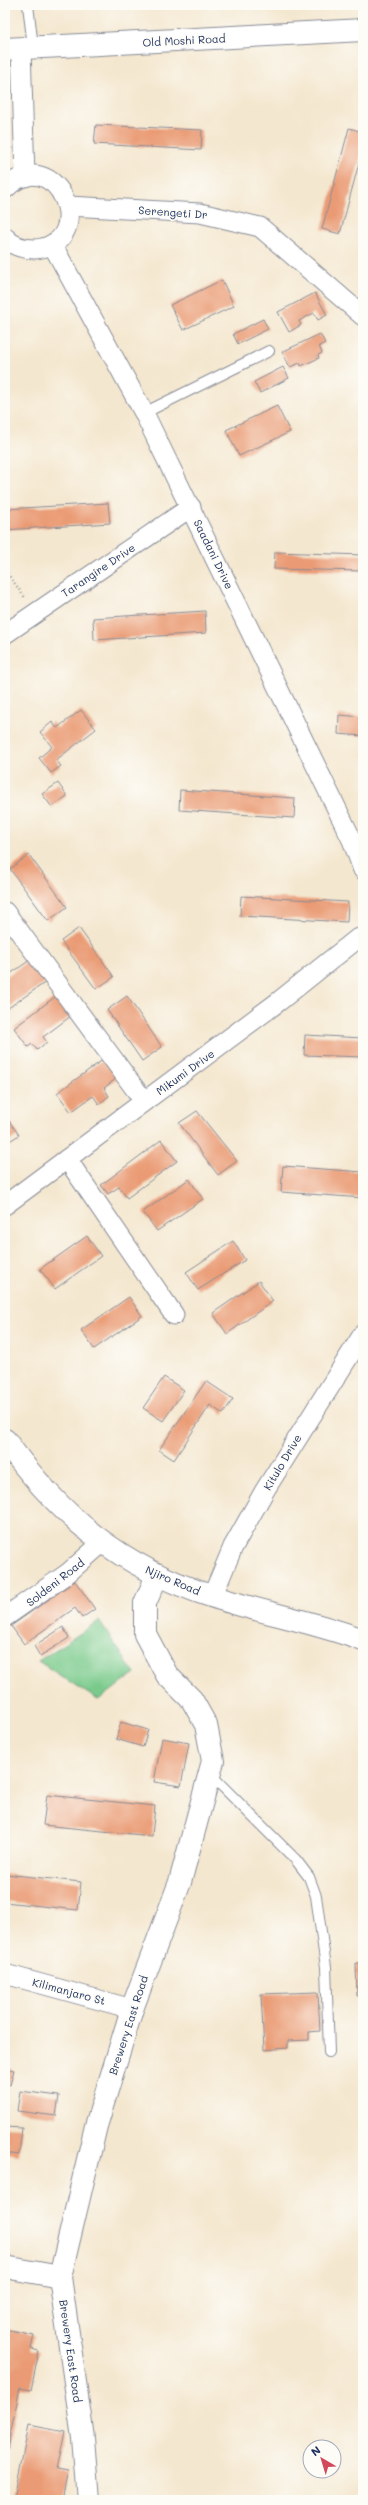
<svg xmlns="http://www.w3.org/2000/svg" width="368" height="2505" viewBox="0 0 368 2505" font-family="Mali,sans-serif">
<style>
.green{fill:#79ca8b;stroke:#4a7c74}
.building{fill:#ea9b74}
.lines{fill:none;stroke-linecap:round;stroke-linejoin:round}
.service-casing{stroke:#888b96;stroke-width:12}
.minor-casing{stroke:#888b96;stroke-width:21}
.tertiary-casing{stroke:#888b96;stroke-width:24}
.secondary-casing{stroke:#888b96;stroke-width:24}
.path{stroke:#888b96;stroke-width:2.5;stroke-dasharray:1 3;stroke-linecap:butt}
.service{stroke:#fff;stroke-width:10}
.minor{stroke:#fff;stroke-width:19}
.tertiary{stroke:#fff;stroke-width:22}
.secondary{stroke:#fff;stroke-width:22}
.labels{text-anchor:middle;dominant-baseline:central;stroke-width:3.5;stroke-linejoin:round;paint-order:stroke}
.street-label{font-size:11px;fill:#1b2f5e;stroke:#fdfcf7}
</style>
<rect width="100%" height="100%" fill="#fdfcf7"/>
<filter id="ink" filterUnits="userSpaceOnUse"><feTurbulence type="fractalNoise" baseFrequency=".025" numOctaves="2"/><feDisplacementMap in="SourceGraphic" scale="8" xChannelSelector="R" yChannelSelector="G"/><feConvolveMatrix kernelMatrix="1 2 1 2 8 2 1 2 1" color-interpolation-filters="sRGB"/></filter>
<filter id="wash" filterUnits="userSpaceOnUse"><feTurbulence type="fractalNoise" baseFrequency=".012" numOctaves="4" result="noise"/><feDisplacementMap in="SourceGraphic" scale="16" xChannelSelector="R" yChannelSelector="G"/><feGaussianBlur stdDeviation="0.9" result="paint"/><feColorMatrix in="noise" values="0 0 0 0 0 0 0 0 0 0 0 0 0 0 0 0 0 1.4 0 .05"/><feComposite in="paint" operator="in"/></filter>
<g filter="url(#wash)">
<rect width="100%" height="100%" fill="#f4e7cf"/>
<!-- green -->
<path class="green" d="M 99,1621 L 135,1674 L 98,1700 L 38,1661 Z"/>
<g id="blocks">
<!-- building -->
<g class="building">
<path d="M 96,125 L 202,130 L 201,150 L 94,144 Z"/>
<path d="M 349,128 L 363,132 L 363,148 L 340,234 L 322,229 Z"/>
<path d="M 222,280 L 234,306 L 183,330 L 170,305 Z"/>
<path d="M 315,293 L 327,315 L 318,320 L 314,313 L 299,321 L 301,325 L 289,332 L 278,312 Z"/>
<path d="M 263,319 L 268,329 L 238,344 L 233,334 Z"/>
<path d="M 320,334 L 325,343 L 319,346 L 322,353 L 318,355 L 319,358 L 301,366 L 300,363 L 290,367 L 282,352 Z"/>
<path d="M 283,367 L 289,378 L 260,393 L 254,382 Z"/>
<path d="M 277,406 L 290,432 L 239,456 L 226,430 Z"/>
<path d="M 108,503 L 110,523 L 5,530 L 5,509 Z"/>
<path d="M 275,552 L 363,555 L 363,571 L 274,569 Z"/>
<path d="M 205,611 L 206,633 L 94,640 L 93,618 Z"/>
<path d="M 81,710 L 96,729 L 56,760 L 61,766 L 51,773 L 39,758 L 52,747 L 40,732 L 52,722 L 57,728 Z"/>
<path d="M 339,715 L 363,717 L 363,736 L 338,734 Z"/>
<path d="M 58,783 L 67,796 L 52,807 L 42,794 Z"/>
<path d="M 180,790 L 295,798 L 294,818 L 179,810 Z"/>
<path d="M 29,855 L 67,907 L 48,921 L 10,869 Z"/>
<path d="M 241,896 L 348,902 L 347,922 L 240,916 Z"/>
<path d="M 79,928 L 114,977 L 96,989 L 61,941 Z"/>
<path d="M 33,958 L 49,980 L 5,1010 L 5,973 L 7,976 Z"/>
<path d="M 60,993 L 75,1013 L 43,1037 L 47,1042 L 37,1050 L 32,1044 L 28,1047 L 14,1028 Z"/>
<path d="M 127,996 L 162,1047 L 142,1061 L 107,1010 Z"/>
<path d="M 305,1035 L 363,1038 L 363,1057 L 304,1055 Z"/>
<path d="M 104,1059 L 117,1078 L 104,1088 L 109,1096 L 99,1104 L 93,1096 L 71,1112 L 57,1093 Z"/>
<path d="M 197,1111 L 237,1161 L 218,1175 L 179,1123 Z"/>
<path d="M 5,1115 L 19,1135 L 5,1144 Z"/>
<path d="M 161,1140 L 177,1161 L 127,1198 L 119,1187 L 108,1194 L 101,1185 Z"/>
<path d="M 283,1166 L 363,1172 L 363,1198 L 281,1192 Z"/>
<path d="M 189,1179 L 203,1199 L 157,1231 L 143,1212 Z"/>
<path d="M 87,1236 L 101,1256 L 55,1289 L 40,1269 Z"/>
<path d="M 233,1241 L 245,1260 L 198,1290 L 186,1272 Z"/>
<path d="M 259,1281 L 273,1301 L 227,1334 L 213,1313 Z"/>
<path d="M 129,1297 L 142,1316 L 94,1349 L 81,1330 Z"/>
<path d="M 164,1377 L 184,1390 L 163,1421 L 143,1408 Z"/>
<path d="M 206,1381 L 233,1399 L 223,1414 L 210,1405 L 174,1460 L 159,1450 Z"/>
<path d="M 75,1581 L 95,1609 L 82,1618 L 75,1608 L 24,1644 L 11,1626 Z"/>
<path d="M 63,1627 L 69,1638 L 40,1656 L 34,1646 Z"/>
<path d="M 121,1722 L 148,1730 L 143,1747 L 116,1739 Z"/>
<path d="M 162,1738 L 189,1743 L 181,1786 L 154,1782 Z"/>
<path d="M 47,1795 L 155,1806 L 152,1836 L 43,1825 Z"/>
<path d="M 5,1874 L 81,1882 L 78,1910 L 5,1902 Z"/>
<path d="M 356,1963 L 363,1963 L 363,1996 L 357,1996 Z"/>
<path d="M 318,1992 L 320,2031 L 309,2032 L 309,2040 L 288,2041 L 288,2048 L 264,2050 L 261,1994 Z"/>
<path d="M 5,2068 L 14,2070 L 10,2085 L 5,2083 Z"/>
<path d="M 20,2091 L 59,2096 L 56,2116 L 17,2111 Z"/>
<path d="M 5,2127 L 22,2128 L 19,2155 L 5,2153 Z"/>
<path d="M 5,2329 L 34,2335 L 31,2349 L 39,2351 L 31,2390 L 20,2388 L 7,2449 L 5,2448 Z"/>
<path d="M 29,2425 L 65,2432 L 57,2469 L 68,2471 L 62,2500 L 5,2500 L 5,2496 L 14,2498 Z"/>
</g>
</g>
</g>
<g filter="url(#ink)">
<use href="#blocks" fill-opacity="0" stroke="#888b96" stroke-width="1"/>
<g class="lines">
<defs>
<g id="service">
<path d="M 28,5 L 33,47"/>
<path d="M 144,413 L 269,351"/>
<path d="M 210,1774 L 296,1860 L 309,1877 L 316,1896 L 326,1967 L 329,2052"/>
</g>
<g id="minor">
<path d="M 21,48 L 25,177"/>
<path d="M 5,189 C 56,138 101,244 35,249 C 24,249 12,246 5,237"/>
<path d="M 68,206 L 200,213 L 260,227 L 363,316"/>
<path d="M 52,244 L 144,413 L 352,840 L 363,870"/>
<path d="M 5,634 L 191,507"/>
<path d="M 5,912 L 144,1101"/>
<path d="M 67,1159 L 174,1315"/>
<path d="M 5,1205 L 278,1002 L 357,939 L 363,937"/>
<path d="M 212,1597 L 233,1547 L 265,1490 L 363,1334"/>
<path d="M 5,1617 L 68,1573 L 102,1543"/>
<path d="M 5,1974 L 132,2009"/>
</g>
<g id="tertiary">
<path d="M 5,1440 C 60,1517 121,1567 211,1596 C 262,1613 313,1621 363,1640"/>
<path d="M 5,2267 L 60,2277"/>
<path d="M 88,2500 L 83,2438 L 60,2277 L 96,2126 L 132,2009 L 180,1882 L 213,1761 L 206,1725 L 192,1700 L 167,1675 L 145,1634 L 145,1603 L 157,1576"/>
</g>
<path id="secondary" d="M 5,49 L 363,30"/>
</defs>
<!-- service casing -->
<use href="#service" class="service-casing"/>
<!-- minor casing -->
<use href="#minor" class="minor-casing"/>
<!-- tertiary casing -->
<use href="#tertiary" class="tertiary-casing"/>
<!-- secondary casing -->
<use href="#secondary" class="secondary-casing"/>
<!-- path -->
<path class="path" d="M 5,570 L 26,599"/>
<!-- service -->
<use href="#service" class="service"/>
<!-- minor -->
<use href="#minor" class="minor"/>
<!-- tertiary -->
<use href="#tertiary" class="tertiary"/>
<!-- secondary -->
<use href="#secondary" class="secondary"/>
</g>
</g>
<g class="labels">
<!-- street labels -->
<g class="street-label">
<text transform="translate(184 40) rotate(-3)">Old Moshi Road</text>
<text transform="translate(173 212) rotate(4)">Serengeti Dr</text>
<text transform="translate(214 554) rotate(64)">Saadani Drive</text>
<text transform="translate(98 570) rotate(-34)">Tarangire Drive</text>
<text transform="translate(185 1072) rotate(-36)">Mikumi Drive</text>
<text transform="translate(282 1462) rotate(-59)">Kitulo Drive</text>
<text transform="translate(173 1580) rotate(23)">Njiro Road</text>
<text transform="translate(55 1582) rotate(-38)">Soldeni Road</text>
<text transform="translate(69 1991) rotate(15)">Kilimanjaro St</text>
<text transform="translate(128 2025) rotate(-72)">Brewery East Road</text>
<text transform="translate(71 2351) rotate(82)">Brewery East Road</text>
</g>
</g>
<!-- margin -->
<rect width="368" height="2505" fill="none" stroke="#fdfcf7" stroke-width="20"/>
<!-- north arrow -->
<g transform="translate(322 2459) rotate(322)"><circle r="19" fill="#fdfcf7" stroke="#a3aaba"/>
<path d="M0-3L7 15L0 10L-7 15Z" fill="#d1495b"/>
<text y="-6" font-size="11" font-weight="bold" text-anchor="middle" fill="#1b2f5e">N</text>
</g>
</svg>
